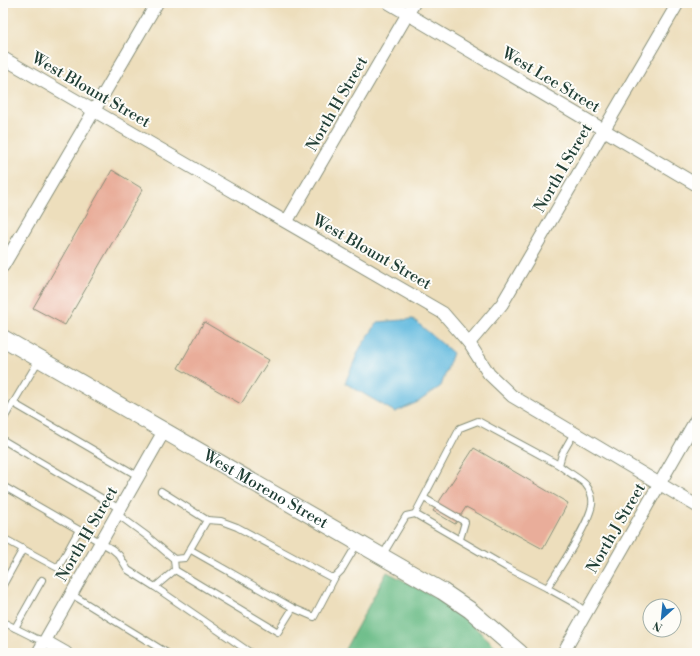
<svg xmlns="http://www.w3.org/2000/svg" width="700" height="656" viewBox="0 0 700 656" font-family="'Libre Bodoni',serif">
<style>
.forest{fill:#6ebe8a;stroke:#467e5f}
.water{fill:#62badf;stroke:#407c8a}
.building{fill:#e9ad9a}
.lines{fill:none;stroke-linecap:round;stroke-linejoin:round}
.lane-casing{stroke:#868e78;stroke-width:8}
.street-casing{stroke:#868e78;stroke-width:14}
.secondary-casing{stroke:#868e78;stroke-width:18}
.lane{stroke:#fff;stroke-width:6}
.street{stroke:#fff;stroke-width:12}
.secondary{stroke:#fff;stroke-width:16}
.labels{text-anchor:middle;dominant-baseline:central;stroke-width:4;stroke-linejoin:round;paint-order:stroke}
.street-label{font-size:16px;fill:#1f3d34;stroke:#fdfcf7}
</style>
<rect width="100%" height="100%" fill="#fdfcf7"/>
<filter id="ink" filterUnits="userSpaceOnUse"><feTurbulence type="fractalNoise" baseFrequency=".025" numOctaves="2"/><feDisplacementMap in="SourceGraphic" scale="8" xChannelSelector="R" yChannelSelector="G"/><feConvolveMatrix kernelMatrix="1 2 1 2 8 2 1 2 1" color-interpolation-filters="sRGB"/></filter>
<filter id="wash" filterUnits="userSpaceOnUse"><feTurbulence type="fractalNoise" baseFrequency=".012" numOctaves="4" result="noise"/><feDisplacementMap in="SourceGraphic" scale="16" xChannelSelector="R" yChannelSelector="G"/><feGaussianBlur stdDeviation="0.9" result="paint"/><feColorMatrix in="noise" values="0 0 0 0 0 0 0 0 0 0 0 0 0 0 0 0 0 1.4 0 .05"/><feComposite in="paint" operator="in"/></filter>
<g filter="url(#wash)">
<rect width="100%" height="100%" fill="#eddebc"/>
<!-- forest -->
<path class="forest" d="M 387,572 L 449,604 L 503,653 L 343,653 Z"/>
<!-- water -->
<path class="water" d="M 413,319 L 453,353 L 441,386 L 418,402 L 395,412 L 345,383 L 360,348 L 378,322 Z"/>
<g id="blocks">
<!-- building -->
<g class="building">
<path d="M 112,170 L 143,189 L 65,325 L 33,308 Z"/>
<path d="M 204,322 L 269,360 L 241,404 L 178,368 Z"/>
<path d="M 474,448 L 568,503 L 543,549 L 466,507 L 455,524 L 433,511 Z"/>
</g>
</g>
</g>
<g filter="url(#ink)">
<use href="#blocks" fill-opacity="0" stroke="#868e78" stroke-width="1"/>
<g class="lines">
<defs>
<g id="lane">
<path d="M 13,403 L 138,476"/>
<path d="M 3,420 L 39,360"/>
<path d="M 3,440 L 120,509"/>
<path d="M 3,486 L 112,549 L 119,555 L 128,570 L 155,587 L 175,570 L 174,559"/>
<path d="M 161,491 L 207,520"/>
<path d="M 424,498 L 465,522 L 460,539"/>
<path d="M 117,514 L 147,536 L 174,559 L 185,558 L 207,520 L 221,521 L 237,527 L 330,577 L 335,577 L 341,571 L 357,544"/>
<path d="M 415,514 L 460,428 L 478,421 L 559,465"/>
<path d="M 3,538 L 23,549"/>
<path d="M 191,550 L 293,608 L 314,617 L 335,577"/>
<path d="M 382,556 L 406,516 L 415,514 L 506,567 L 547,588 C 559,569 588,526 592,505 C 593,498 590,490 586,485 C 584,481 564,470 559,465 L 562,454 L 574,433"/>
<path d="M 175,570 L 278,632 L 293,608"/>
<path d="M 3,585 L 23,549 L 58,568 L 79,530"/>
<path d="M 155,587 L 251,653"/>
<path d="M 547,588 L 574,603 L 586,612"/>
<path d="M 71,594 L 167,653"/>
<path d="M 3,622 L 35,638 L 45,641"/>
<path d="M 15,628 L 42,580"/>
</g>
<g id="street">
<path d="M 389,3 L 697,185"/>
<path d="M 3,58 L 443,313 L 469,343 L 489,374 L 512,396 L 697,506"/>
<path d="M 287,221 L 414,3"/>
<path d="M 3,266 L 157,3"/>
<path d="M 469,343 L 502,304 L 678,3"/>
<path d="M 45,641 L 66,653"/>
<path d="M 38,653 L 164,431"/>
<path d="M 563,653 L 697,418"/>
</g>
<g id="secondary">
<path id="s1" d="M 3,338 L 442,591 L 470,610 L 520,653"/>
</g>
</defs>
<!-- lane casing -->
<use href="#lane" class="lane-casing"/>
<!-- street casing -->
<use href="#street" class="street-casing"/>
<!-- secondary casing -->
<use href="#secondary" class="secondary-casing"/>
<!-- lane -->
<use href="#lane" class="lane"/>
<!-- street -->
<use href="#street" class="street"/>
<!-- secondary -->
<use href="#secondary" class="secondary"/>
</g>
</g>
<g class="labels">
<!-- street labels -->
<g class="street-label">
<text transform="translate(551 80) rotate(31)">West Lee Street</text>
<text transform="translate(91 90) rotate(30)">West Blount Street</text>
<text transform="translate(337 104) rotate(-60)">North H Street</text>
<text transform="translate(563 168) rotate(-60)">North I Street</text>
<text transform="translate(372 252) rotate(30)">West Blount Street</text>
<text stroke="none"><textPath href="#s1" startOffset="303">West Moreno Street</textPath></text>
<text transform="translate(616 528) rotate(-60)">North J Street</text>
<text transform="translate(87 534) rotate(-60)">North H Street</text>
</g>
</g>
<!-- margin -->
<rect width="700" height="656" fill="none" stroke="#fdfcf7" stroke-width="16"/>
<!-- north arrow -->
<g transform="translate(662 618) rotate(207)"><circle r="19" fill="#fdfcf7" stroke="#a4b0a9"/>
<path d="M0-3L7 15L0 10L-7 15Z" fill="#1f6fb2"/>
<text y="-6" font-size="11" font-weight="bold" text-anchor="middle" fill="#1f3d34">N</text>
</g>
</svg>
